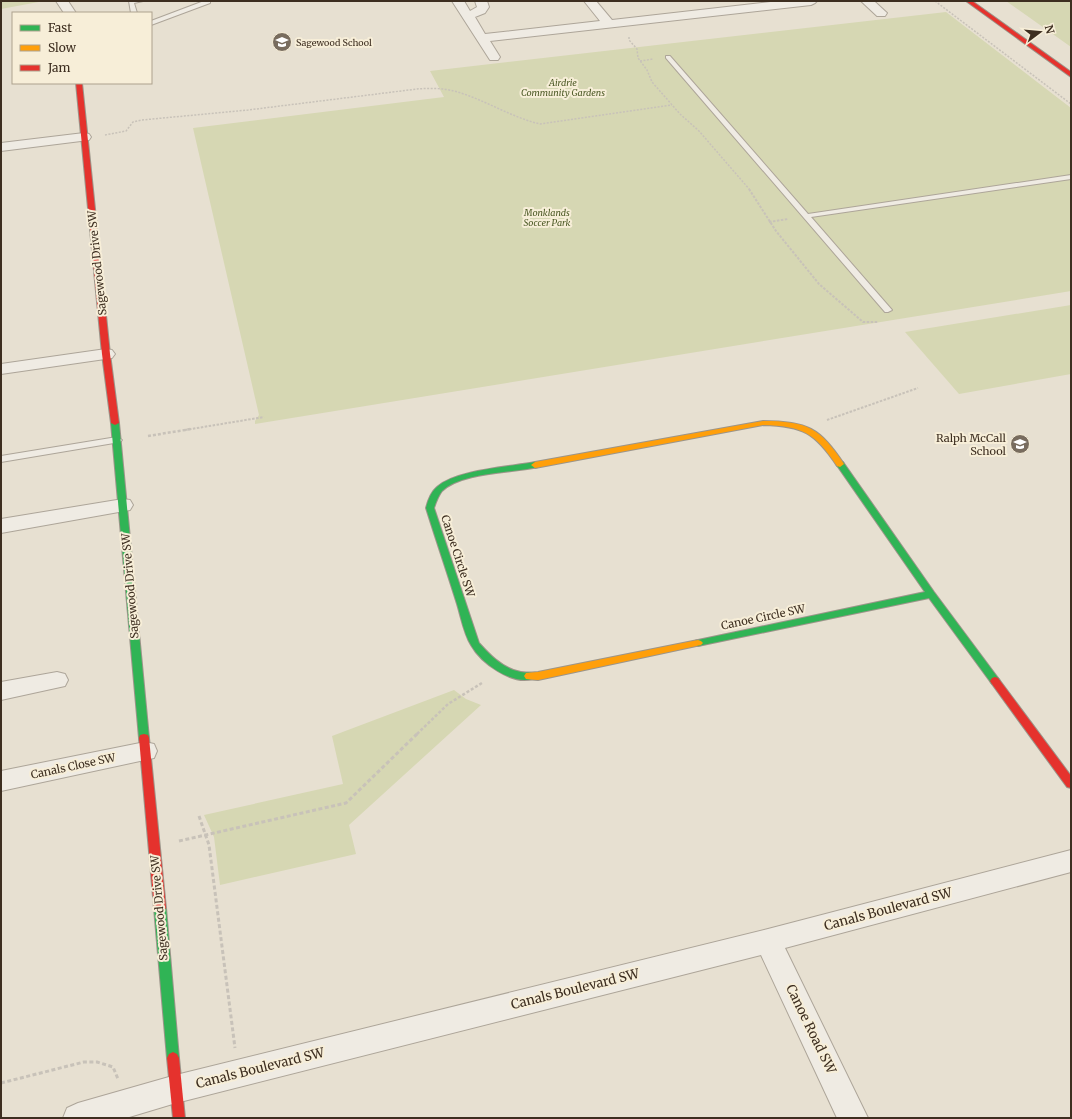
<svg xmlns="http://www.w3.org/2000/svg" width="1072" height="1119" viewBox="0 0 1072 1119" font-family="Merriweather,serif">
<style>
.green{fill:#d6d7b3}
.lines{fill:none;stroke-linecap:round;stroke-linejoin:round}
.lane-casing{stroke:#ada599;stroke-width:2}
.street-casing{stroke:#ada599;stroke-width:2}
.fast-casing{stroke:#9c958a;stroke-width:2}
.slow-casing{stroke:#9c958a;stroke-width:2}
.jam-casing{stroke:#9c958a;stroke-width:2}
.path-far3{stroke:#c8c2b9;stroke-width:1.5;stroke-dasharray:2 1.5;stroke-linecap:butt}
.path-far2{stroke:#c8c2b9;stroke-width:2;stroke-dasharray:2.5 1.5;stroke-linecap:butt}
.path-far1{stroke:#c8c2b9;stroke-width:2.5;stroke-dasharray:3 2;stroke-linecap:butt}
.path{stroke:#c8c2b9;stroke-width:3;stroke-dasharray:4 2.5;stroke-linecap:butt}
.lane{fill:#efebe3;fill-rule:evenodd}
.street{fill:#efebe3;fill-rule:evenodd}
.fast{fill:#30b455;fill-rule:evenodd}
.slow{fill:#ff9f0a;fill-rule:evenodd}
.jam{fill:#e5322d;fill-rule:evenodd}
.labels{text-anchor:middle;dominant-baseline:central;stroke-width:4;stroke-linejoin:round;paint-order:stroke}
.far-poi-label{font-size:9px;fill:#3d2e20;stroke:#f7eed8;text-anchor:start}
.far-park-label{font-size:9px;font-style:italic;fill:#4d5a26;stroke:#f7eed8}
.street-label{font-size:11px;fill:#3d2e20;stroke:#f7eed8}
.poi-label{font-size:11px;fill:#3d2e20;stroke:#f7eed8;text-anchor:end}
.near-street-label{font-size:13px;fill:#3d2e20;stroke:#f7eed8}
</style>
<rect width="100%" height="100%" fill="#e7e0d1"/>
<!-- green -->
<g class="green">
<path d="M 1,1 L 44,1 L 1,9 Z"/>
<path d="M 1006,1 L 1071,1 L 1071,47 Z"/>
<path d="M 946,12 L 1071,108 L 1071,291 L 255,424 L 255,421 L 259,415 L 193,128 L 444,97 L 430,71 Z"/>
<path d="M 1071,305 L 1071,374 L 959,394 L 905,332 Z"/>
<path d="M 454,690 L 466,699 L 481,705 L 349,825 L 356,854 L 220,885 L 214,837 L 204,815 L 343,784 L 332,736 Z"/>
</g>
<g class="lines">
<defs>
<g id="lane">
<path d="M 129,1 L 143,1 L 134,3 L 137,13 L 131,13 Z"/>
<path d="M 204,1 L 210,1 L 210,3 L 151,25 L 151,21 Z"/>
<path d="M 666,56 L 670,56 L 808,214 L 1071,175 L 1071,179 L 811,217 L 892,310 L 888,312 L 885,312 L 666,58 Z"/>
<path d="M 117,437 L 122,440 L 120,442 L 1,462 L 1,456 Z"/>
</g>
<g id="street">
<path d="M 56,1 L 68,1 L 76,13 L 64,13 Z"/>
<path d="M 452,1 L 464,1 L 470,11 L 477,7 L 475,1 L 487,1 L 489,7 L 485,13 L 475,17 L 485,34 L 600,21 L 584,1 L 596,1 L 612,20 L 779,1 L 817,1 L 815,3 L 811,5 L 490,41 L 500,57 L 498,60 L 490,60 Z"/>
<path d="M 861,1 L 874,1 L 887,13 L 885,16 L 877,16 Z"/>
<path d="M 84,133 L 89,134 L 91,137 L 89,140 L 1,151 L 1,143 Z"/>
<path d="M 106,349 L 112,350 L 115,354 L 112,358 L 1,374 L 1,364 Z"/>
<path d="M 123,499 L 130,500 L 133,505 L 130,510 L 1,533 L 1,519 Z"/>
<path d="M 57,672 L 65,674 L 68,680 L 65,686 L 1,700 L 1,682 Z"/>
<path d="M 145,742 L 154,744 L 157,751 L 154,758 L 1,791 L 1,771 Z"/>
<path d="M 1071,850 L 1071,872 L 785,948 L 868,1118 L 837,1118 L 761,955 L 176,1103 L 126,1118 L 63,1118 L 67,1108 L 78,1103 L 176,1075 L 768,929 Z"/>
</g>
<g id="fast">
<path d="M 112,421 L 115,421 L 119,423 L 149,738 L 148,741 L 144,742 L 140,741 L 139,738 L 111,423 Z"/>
<path d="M 840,461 L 843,462 L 934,592 L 998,678 L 1000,681 L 998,684 L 992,684 L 929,598 L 698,646 L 695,645 L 693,643 L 695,641 L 698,640 L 925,592 L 836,464 Z"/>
<path d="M 535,462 L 538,463 L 539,465 L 538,467 C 512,473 461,472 442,491 C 438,496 436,502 434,508 L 479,643 C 489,654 501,667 517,671 C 522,673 527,672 532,673 L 534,676 L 532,679 C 512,685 481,663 471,645 C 464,634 461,617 457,604 C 447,572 436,540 426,508 C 428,500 431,492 437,487 C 456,470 509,467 535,462 Z"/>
<path d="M 160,903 L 164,905 L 166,908 L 179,1058 L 177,1062 L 173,1064 L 169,1062 L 167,1058 L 154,908 L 156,905 Z"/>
</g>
<g id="slow">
<path d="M 763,421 C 807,421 820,428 844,464 L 840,467 L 837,466 C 815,433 803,426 763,425 L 535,468 L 531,465 L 535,462 Z"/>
<path d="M 698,640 L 701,641 L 703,643 L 701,645 L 538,680 L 526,679 L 524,676 L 526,673 L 538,672 Z"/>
</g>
<g id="jam">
<path d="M 966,1 L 972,1 L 1071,72 L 1071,77 Z"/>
<path d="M 76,83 L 82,83 L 110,354 L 119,423 L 115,425 L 111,423 L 102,354 Z"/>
<path d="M 995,677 L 998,678 L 1071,776 L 1071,788 L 1067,787 L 992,684 L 990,681 L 992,678 Z"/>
<path d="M 144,734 L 148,735 L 149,738 L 166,908 L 164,911 L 160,913 L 156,911 L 154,908 L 139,738 L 140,735 Z"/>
<path d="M 173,1052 L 177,1054 L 179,1058 L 185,1118 L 173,1118 L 167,1058 L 169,1054 Z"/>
</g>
</defs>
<!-- lane casing -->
<use href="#lane" class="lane-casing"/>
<!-- street casing -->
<use href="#street" class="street-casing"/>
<!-- fast casing -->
<use href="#fast" class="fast-casing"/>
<!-- slow casing -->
<use href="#slow" class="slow-casing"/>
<!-- jam casing -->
<use href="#jam" class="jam-casing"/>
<!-- path-far3 -->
<g class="path-far3">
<path d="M 935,1 L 1071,104"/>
<path d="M 629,37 L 629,40 L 637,49 L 638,58 L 647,70 L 652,82 L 680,114 L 699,131 L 750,190"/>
<path d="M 640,61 L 653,59"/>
<path d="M 105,135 L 126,131 L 133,122 L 142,120 L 248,110 L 417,89 C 429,88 442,88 454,91 C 484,99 510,117 540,124 L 672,105"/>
</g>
<!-- path-far2 -->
<g class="path-far2">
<path d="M 749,189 L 776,231 L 819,284 L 863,322 L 878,322"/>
<path d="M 769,222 L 788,219"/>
<path d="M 827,420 L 918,388"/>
<path d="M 185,430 L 264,417"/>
</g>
<!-- path-far1 -->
<g class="path-far1">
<path d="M 148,436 L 191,429"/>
<path d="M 417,734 L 448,704 L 482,683"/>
</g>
<!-- path -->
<g class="path">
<path d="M 199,816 L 209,845 L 235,1048"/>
<path d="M 179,841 L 346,803 L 418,733"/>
<path d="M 1,1083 L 84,1062 L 97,1062 L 113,1067 L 118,1079"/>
</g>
<!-- lane -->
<use href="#lane" class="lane"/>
<!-- street -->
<use href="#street" class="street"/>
<!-- fast -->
<use href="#fast" class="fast"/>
<!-- slow -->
<use href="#slow" class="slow"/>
<!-- jam -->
<use href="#jam" class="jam"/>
</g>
<!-- icons -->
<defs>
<symbol id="school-disc" viewBox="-11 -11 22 22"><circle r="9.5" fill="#786c5e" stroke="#f7eed8"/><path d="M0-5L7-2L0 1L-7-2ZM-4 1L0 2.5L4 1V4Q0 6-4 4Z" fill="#fff"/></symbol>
</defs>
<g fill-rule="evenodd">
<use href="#school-disc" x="271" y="31" width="22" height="22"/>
<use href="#school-disc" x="1009" y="433" width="22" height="22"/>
</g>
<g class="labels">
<!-- far-poi labels -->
<g class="far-poi-label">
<text x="296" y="42">Sagewood School</text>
</g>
<!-- far-park labels -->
<g class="far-park-label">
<text x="563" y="82">Airdrie<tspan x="563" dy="10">Community Gardens</tspan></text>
<text x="547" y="212">Monklands<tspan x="547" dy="10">Soccer Park</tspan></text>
</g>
<!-- street labels -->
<g class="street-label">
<text transform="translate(97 263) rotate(-96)">Sagewood Drive SW</text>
<text transform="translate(458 556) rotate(72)">Canoe Circle SW</text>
<text transform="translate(130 586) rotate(-95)">Sagewood Drive SW</text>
<text transform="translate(763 617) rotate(-12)">Canoe Circle SW</text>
<text transform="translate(73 766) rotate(-12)">Canals Close SW</text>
<text transform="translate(159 908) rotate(-95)">Sagewood Drive SW</text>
</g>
<!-- poi labels -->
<g class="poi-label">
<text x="1006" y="438">Ralph McCall<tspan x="1006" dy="13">School</tspan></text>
</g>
<!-- near-street labels -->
<g class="near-street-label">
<text transform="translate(888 909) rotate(-15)">Canals Boulevard SW</text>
<text transform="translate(575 989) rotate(-14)">Canals Boulevard SW</text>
<text transform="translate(811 1029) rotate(64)">Canoe Road SW</text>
<text transform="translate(260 1068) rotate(-14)">Canals Boulevard SW</text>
</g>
</g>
<!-- border -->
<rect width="1072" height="1119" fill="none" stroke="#3d2e20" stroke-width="4"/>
<!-- legend -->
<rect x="12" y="12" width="140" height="72" fill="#f7eed8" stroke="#ada18e"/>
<rect x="20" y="25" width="20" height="6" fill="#30b455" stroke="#ada18e"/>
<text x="48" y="32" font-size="12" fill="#3d2e20">Fast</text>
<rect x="20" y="45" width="20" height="6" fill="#ff9f0a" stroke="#ada18e"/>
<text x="48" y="52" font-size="12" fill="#3d2e20">Slow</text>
<rect x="20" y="65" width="20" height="6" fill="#e5322d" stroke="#ada18e"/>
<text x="48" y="72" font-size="12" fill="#3d2e20">Jam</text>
<!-- north arrow -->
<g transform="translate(1040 32) rotate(74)" stroke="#f7eed8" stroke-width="3" paint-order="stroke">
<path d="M0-3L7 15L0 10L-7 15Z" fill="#3d2e20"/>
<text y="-6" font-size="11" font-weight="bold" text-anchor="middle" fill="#3d2e20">N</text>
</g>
</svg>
